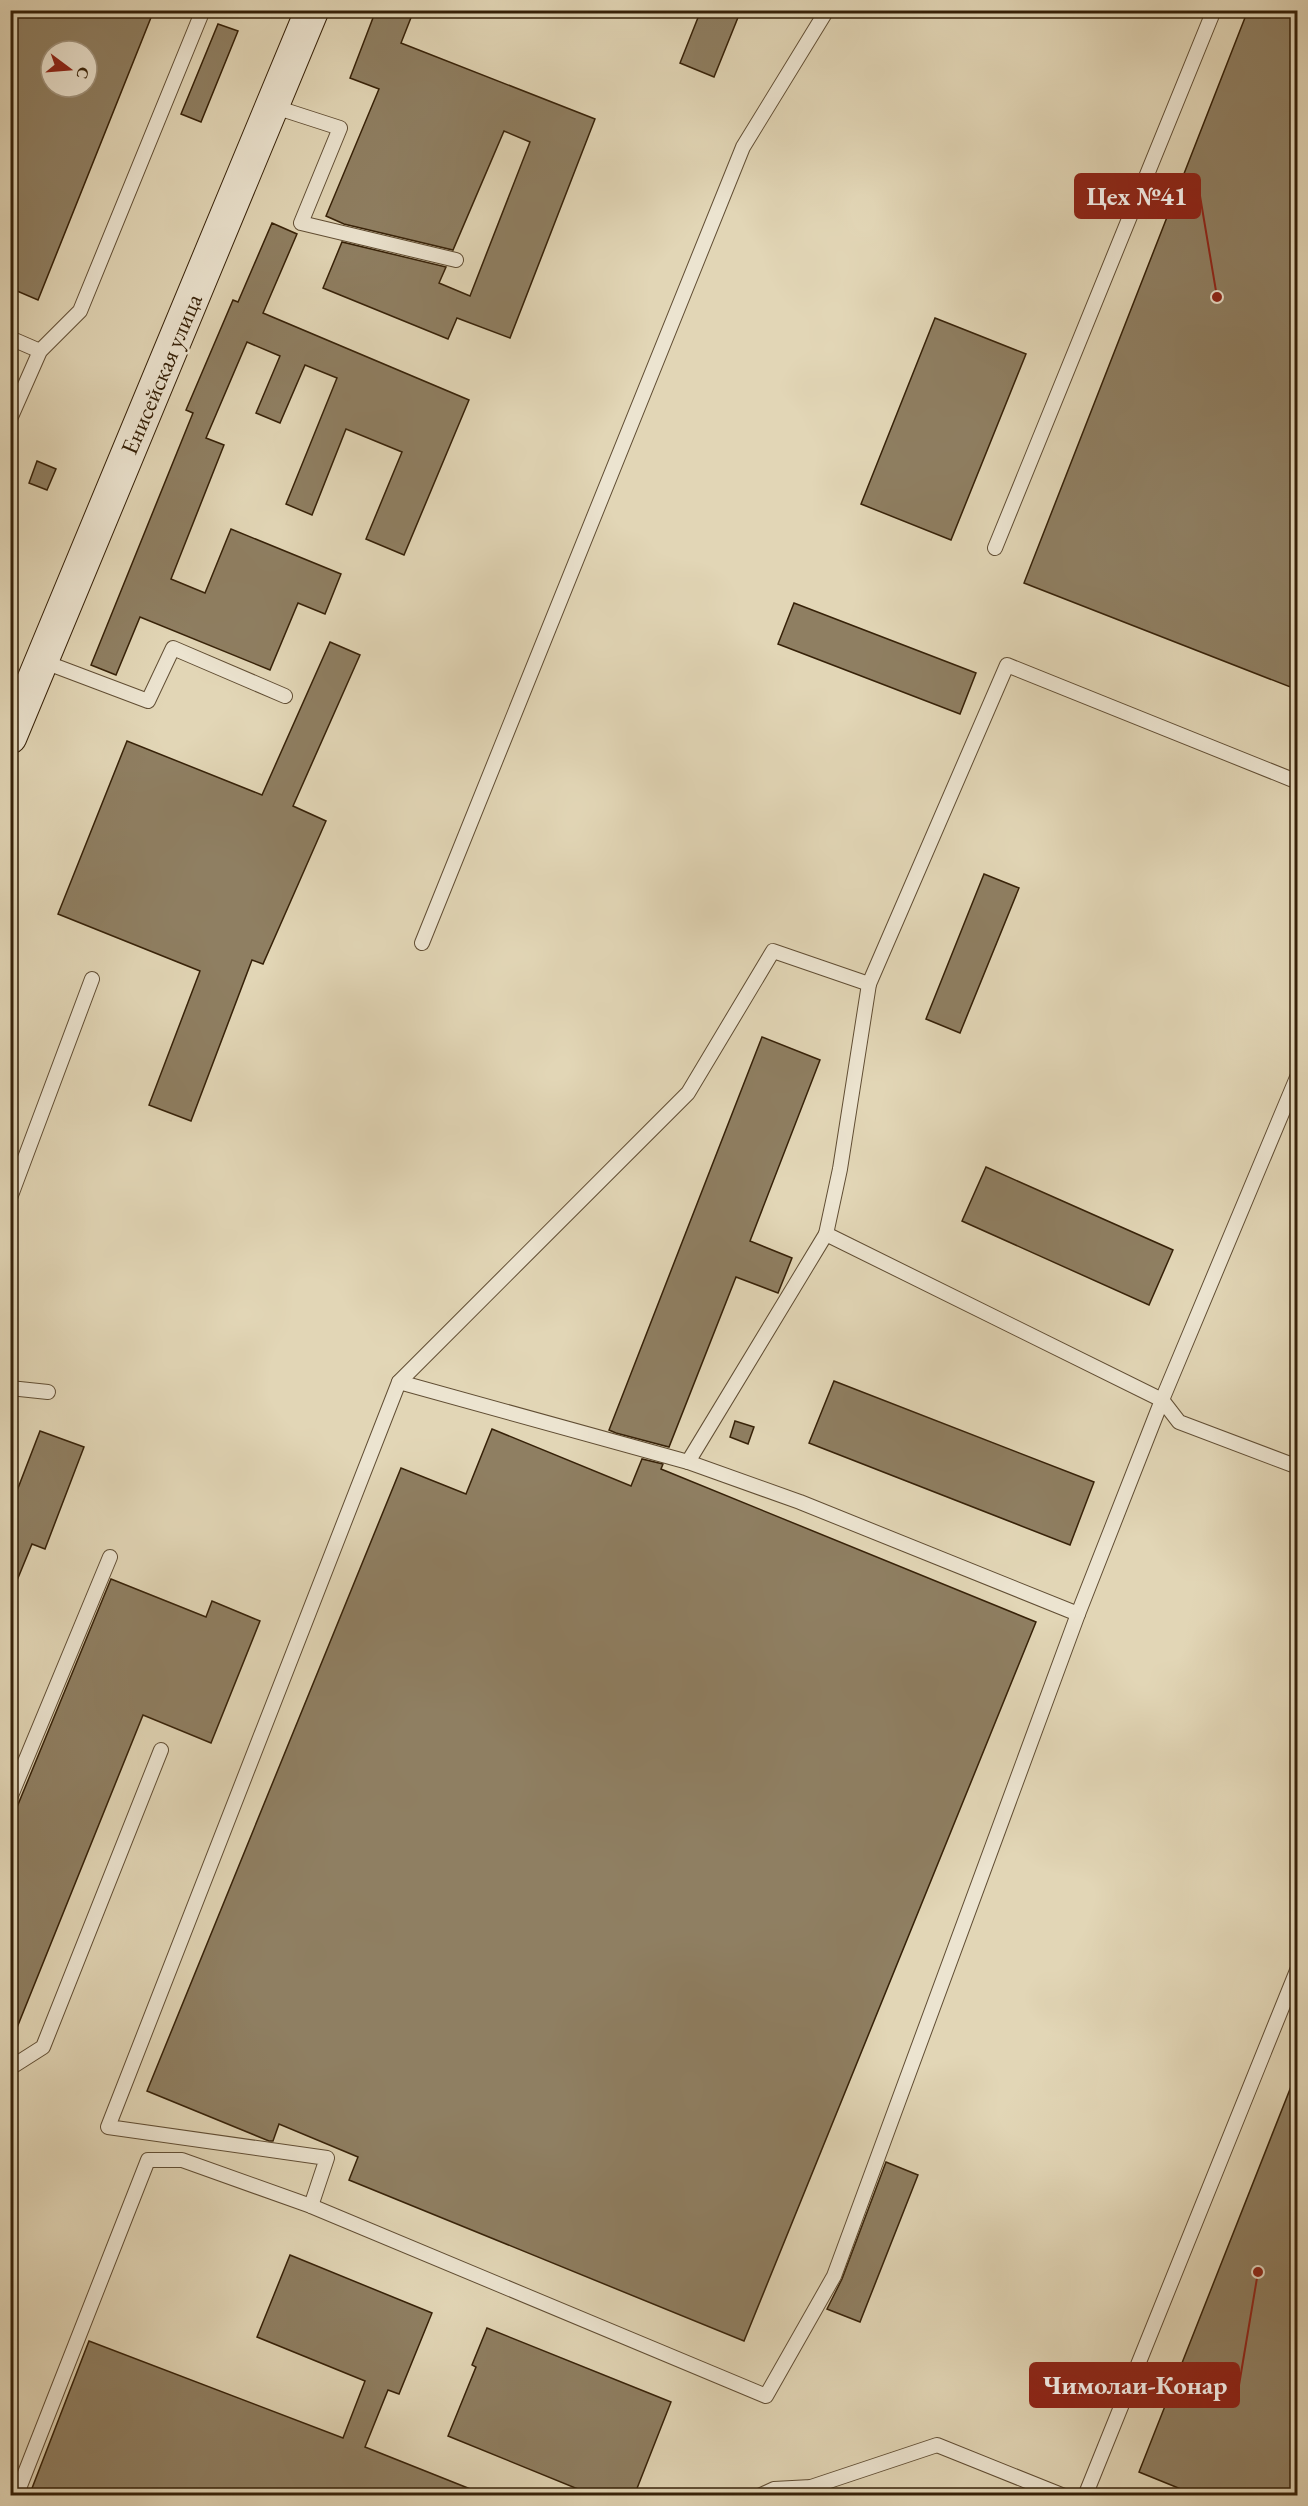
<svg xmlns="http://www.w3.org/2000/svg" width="1308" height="2506" viewBox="0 0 1308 2506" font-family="'EB Garamond',serif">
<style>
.building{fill:#8f7f62;stroke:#362108;stroke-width:1.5;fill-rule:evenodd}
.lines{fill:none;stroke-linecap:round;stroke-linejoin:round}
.lane-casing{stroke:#614e34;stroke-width:16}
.secondary-casing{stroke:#362108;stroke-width:35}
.lane{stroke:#ece4d0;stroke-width:14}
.secondary{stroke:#ece4d0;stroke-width:33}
.labels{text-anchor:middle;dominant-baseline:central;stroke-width:5;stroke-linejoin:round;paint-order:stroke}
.street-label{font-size:24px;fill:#362108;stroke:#ece4d0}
.leader{fill:none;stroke:#8f2418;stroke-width:2}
.callout-dot{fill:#8f2418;stroke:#ece4d0;stroke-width:2}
.callout{fill:#8f2418;stroke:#8f2418;stroke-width:2}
.callout-label{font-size:26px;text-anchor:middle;font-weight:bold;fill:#fff}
</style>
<rect width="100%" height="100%" fill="#e2d6b6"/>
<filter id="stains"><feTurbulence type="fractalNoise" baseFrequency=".00333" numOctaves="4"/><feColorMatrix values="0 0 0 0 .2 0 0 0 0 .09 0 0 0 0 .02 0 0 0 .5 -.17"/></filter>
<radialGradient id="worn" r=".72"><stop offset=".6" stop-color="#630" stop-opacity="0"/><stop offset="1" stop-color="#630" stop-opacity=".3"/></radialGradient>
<!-- building -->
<g class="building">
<path d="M 10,10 L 154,10 L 38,300 L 10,288 ZM 51,51 L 87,51 L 87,87 L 51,87 Z"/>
<path d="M 376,10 L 414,10 L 401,43 L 595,119 L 510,338 L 457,318 L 448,339 L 323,288 L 342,242 L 446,267 L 439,283 L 470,296 L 530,142 L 504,131 L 453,250 L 344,224 L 326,216 L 379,89 L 350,78 Z"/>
<path d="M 701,10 L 741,10 L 714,77 L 680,63 Z"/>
<path d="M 1248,10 L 1298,10 L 1298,690 L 1024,583 Z"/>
<path d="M 218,24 L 238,31 L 201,122 L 181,114 Z"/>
<path d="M 272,223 L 297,234 L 263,313 L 469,400 L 404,555 L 366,539 L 402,452 L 346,429 L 312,515 L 286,504 L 337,378 L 305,365 L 280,423 L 256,413 L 280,356 L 247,342 L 206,438 L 224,445 L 171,579 L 205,593 L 231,529 L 341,574 L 325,614 L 298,603 L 270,670 L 140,617 L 116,675 L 91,665 L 193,413 L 186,410 L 233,300 L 238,302 Z"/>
<path d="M 935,318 L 1026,354 L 951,540 L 861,504 Z"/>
<path d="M 37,461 L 56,469 L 47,490 L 29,483 Z"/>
<path d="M 794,603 L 976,673 L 960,714 L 778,644 Z"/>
<path d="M 330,642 L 360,655 L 293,806 L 326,821 L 263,964 L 252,960 L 191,1121 L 149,1105 L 200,971 L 58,914 L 127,741 L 262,795 Z"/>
<path d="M 984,874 L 1019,888 L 960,1033 L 926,1019 Z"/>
<path d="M 762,1037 L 820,1060 L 750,1241 L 792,1258 L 778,1293 L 736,1277 L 669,1447 L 616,1433 L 609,1430 Z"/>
<path d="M 986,1167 L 1173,1250 L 1149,1305 L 962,1221 Z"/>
<path d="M 834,1381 L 1094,1482 L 1070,1545 L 809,1443 Z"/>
<path d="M 735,1421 L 754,1427 L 748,1444 L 730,1437 Z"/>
<path d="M 492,1429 L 631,1486 L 642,1459 L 663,1464 L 661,1469 L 1036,1622 L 744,2341 L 349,2180 L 358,2157 L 279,2124 L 273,2141 L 269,2141 L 147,2091 L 401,1468 L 466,1494 Z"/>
<path d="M 40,1431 L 84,1447 L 45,1549 L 32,1544 L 11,1595 L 10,1509 Z"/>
<path d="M 111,1579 L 206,1617 L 212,1601 L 260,1621 L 211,1743 L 143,1715 L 10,2045 L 10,1824 Z"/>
<path d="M 1296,2074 L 1298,2496 L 1198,2496 L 1139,2472 Z"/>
<path d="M 886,2162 L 918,2175 L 860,2322 L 827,2309 L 842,2279 Z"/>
<path d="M 290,2255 L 432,2313 L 399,2394 L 388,2390 L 365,2447 L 488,2496 L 29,2496 L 89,2341 L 343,2438 L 365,2381 L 257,2337 Z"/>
<path d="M 487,2328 L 671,2402 L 634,2496 L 595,2496 L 448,2436 L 476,2367 L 472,2365 Z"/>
</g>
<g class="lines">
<defs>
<g id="lane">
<path d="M 272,106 L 340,128 L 301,223 L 456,260"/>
<path d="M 10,338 L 40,351"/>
<path d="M 10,419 L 40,351 L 80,311 L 203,10"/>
<path d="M 995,548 L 1214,10"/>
<path d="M 42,661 L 148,701 L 173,648 L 285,696"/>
<path d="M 422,943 L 743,147 L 827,10"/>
<path d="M 10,1198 L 92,979"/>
<path d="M 826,1234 L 840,1169 L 869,984"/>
<path d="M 399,1382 L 688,1462 L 826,1234 L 1162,1400 L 1179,1422 L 1298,1467"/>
<path d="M 10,1388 L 48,1392"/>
<path d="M 688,1462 L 800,1502 L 1078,1614"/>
<path d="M 10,1798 L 110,1557"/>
<path d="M 10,2068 L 43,2047 L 161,1750"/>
<path d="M 311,2206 L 327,2158 L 108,2127 L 399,1382 L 688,1093 L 773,951 L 869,984 L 1007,665 L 1298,782"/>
<path d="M 811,2487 L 833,2496"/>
<path d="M 16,2496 L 148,2160 L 182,2160 L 311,2206 L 766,2396 L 834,2276 L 1078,1614 L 1162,1400 L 1298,1075"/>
<path d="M 759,2496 L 774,2489 L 811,2487 L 937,2445 L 1064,2496"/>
<path d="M 1085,2496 L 1298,1968"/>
</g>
<path id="secondary" d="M 10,737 L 312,10"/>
</defs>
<!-- lane casing -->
<use href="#lane" class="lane-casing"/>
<!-- secondary casing -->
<use href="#secondary" class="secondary-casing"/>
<!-- lane -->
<use href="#lane" class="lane"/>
<!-- secondary -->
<use href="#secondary" class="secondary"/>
</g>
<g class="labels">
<!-- street labels -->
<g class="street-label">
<text transform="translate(161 374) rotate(-67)">Енисейская улица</text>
</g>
</g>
<!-- callouts -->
<path class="leader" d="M1217 297L1200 196M1258 2272L1239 2385"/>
<g class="callout-dot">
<circle cx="1217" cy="297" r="6"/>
<circle cx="1258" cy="2272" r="6"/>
</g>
<g class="callout">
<rect x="1075" y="174" width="125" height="44" rx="6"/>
<rect x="1030" y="2363" width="209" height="44" rx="6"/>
</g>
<g class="callout-label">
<text x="1137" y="205">Цех №41</text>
<text x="1135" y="2394">Чимолаи-Конар</text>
</g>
<!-- margin -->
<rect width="1308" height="2506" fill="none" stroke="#e2d6b6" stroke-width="36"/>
<rect x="12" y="12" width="1284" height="2482" fill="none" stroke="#362108" stroke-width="3"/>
<rect x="18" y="18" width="1272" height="2470" fill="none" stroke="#362108" stroke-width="1.5"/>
<!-- north arrow -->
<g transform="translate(69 69) rotate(106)"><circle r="28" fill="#ece4d0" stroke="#a39680" stroke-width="1.5"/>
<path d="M0-4.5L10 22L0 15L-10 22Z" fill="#8f2418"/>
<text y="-9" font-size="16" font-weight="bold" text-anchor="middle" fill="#362108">С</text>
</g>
<rect width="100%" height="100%" filter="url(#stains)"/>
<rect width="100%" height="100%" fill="url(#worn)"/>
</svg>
